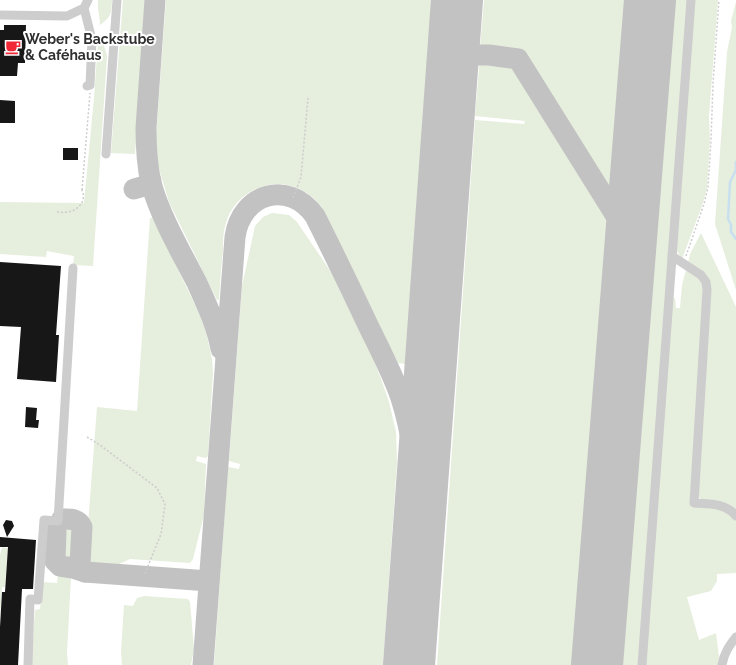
<svg xmlns="http://www.w3.org/2000/svg" width="736" height="665" viewBox="0 0 736 665" font-family="Raleway,sans-serif">
<style>
.green{fill:#e6eedd}
.lines{fill:none;stroke-linecap:round;stroke-linejoin:round}
.stream{stroke:#c8dfef;stroke-width:2.5}
.taxiway{stroke:#c2c2c2;stroke-width:21}
.runway{stroke:#c2c2c2;stroke-width:52}
.building{fill:#171717}
.path{stroke:#cdcdcd;stroke-width:1.5;stroke-dasharray:2 2;stroke-linecap:butt}
.minor{stroke:#cdcdcd;stroke-width:9}
.labels{text-anchor:middle;dominant-baseline:central;stroke-width:4;stroke-linejoin:round;paint-order:stroke}
.poi-label{font-size:14px;font-weight:bold;fill:#303030;stroke:#fff;text-anchor:start}
</style>
<rect width="100%" height="100%" fill="#fff"/>
<!-- green -->
<g class="green">
<path d="M 98,0 L 112,0 C 111,14 112,16 100,25 C 100,16 97,9 98,0 Z"/>
<path d="M 123,0 L 146,0 L 135,154 L 111,153 Z"/>
<path d="M 166,0 L 432,0 L 406,364 L 398,363 L 321,206 C 310,192 294,184 276,184 C 253,185 232,201 226,223 C 223,232 223,242 223,251 C 221,267 220,284 219,300 L 217,300 L 169,202 L 157,162 L 156,137 Z"/>
<path d="M 484,0 L 688,0 L 640,665 L 437,665 L 475,120 L 524,124 L 525,121 L 475,116 L 480,57 L 500,56 L 500,50 L 480,48 Z"/>
<path d="M 693,0 L 718,0 L 709,116 L 710,140 L 707,188 L 703,203 L 682,259 L 675,248 Z"/>
<path d="M 736,2 L 736,290 L 715,224 L 727,52 L 732,27 L 731,21 Z"/>
<path d="M 98,42 L 104,45 L 107,56 L 93,266 L 73,265 L 74,256 L 47,251 L 46,257 L 0,254 L 0,202 L 84,203 L 94,98 Z"/>
<path d="M 272,213 L 289,215 L 297,222 L 331,272 L 373,358 L 381,379 L 389,402 L 396,432 L 397,462 L 383,665 L 214,665 L 228,467 L 239,469 L 240,464 L 229,461 L 242,286 L 255,226 L 263,217 Z"/>
<path d="M 150,218 L 153,218 L 199,313 L 206,332 L 212,359 L 213,372 L 208,456 L 206,458 L 197,456 L 196,461 L 206,464 L 204,515 L 193,559 L 190,563 L 130,559 L 115,566 L 85,564 L 97,407 L 137,411 Z"/>
<path d="M 701,233 L 736,307 L 736,510 L 701,499 L 698,496 L 711,292 L 688,263 L 690,254 Z"/>
<path d="M 686,270 L 700,276 L 704,284 L 690,504 L 721,508 L 736,519 L 736,573 L 717,574 L 717,581 L 711,591 L 687,597 L 699,640 L 716,633 L 720,665 L 645,665 L 672,298 L 675,298 L 676,308 L 680,308 L 682,285 Z"/>
<path d="M 63,521 L 74,523 L 77,527 L 74,559 L 68,561 L 62,561 L 59,557 Z"/>
<path d="M 2,547 L 8,548 L 5,587 L 2,587 L 0,617 L 0,555 Z"/>
<path d="M 61,571 L 66,571 L 71,577 L 67,653 L 68,665 L 31,665 L 35,610 L 40,609 L 42,582 L 57,583 L 58,575 Z"/>
<path d="M 144,596 L 188,599 L 190,602 L 194,649 L 191,665 L 122,665 L 121,651 L 124,605 L 133,606 L 137,598 Z"/>
</g>
<g class="lines">
<!-- stream -->
<path class="stream" d="M 736,162 L 736,170 L 730,182 L 728,219 L 731,225 L 731,232 L 736,239"/>
<!-- taxiway -->
<g class="taxiway">
<path d="M 155,0 L 146,128 C 146,146 147,165 151,183 C 160,216 181,252 197,283 C 207,305 217,326 221,349"/>
<path d="M 453,55 L 489,55 L 518,59 L 631,240"/>
<path d="M 134,189 L 148,185 L 151,181"/>
<path d="M 62,519 C 70,519 78,518 82,527 L 80,564 L 80,567 L 85,572"/>
<path d="M 56,531 L 55,561 L 60,566 L 73,568 L 85,572 L 209,581"/>
<path d="M 203,665 L 235,237 C 241,193 289,179 315,216 C 333,252 350,287 367,323 C 379,348 392,372 401,398 C 414,439 418,480 419,522"/>
</g>
<!-- runway -->
<g class="runway">
<path d="M 409,665 L 457,0"/>
<path d="M 597,665 L 650,0"/>
</g>
</g>
<!-- building -->
<g class="building">
<path d="M 4,25 L 26,25 L 25,63 L 18,63 L 17,76 L 0,76 L 0,30 L 4,30 Z"/>
<path d="M 0,100 L 15,101 L 15,123 L 0,123 Z"/>
<rect x="63" y="148" width="15" height="12"/>
<path d="M 0,262 L 61,266 L 56,335 L 59,335 L 56,382 L 17,379 L 21,327 L 0,326 Z"/>
<path d="M 26,407 L 37,408 L 36,420 L 39,420 L 38,428 L 25,427 Z"/>
<path d="M 6,520 L 12,521 L 14,526 L 7,537 L 3,525 Z"/>
<path d="M 0,537 L 36,540 L 33,589 L 22,589 L 18,665 L 0,665 L 0,627 L 2,592 L 5,592 L 8,547 L 0,547 Z"/>
</g>
<g class="lines">
<!-- path -->
<g class="path">
<path d="M 82,190 L 90,93"/>
<path d="M 293,198 L 301,177 L 308,98"/>
<path d="M 57,212 C 60,212 63,213 67,212 C 78,211 87,201 82,190 L 80,189"/>
<path d="M 686,256 L 704,204 L 708,187 L 711,141 L 713,83 L 719,0"/>
<path d="M 87,437 L 100,445 L 157,488 L 165,504 L 161,534 L 144,576"/>
</g>
<!-- minor -->
<g class="minor">
<path d="M 84,8 L 92,40 L 90,85 L 87,86"/>
<path d="M 0,15 L 67,16 L 84,8 L 88,0"/>
<path d="M 106,154 L 117,0"/>
<path d="M 672,256 L 701,275 L 706,282 L 707,290 L 694,503 C 709,504 726,503 736,516"/>
<path d="M 28,665 L 30,599 L 38,600 L 44,520 L 58,521 L 73,268"/>
<path d="M 642,665 L 691,0"/>
<path d="M 722,665 C 724,653 729,646 736,637"/>
</g>
</g>
<!-- icons -->
<defs>
<symbol id="cafe-bare" viewBox="-9 -9 18 18"><path d="M-5.5-4.5H6V0H3Q3 3.5 0 3.5H-2.5Q-5.5 3.5-5.5 0ZM3-3.2v2h1.7v-2ZM-6 4.5H4V6H-6Z" fill="#f12836" stroke="#fff" stroke-width="2.5" paint-order="stroke"/></symbol>
</defs>
<g fill-rule="evenodd">
<use href="#cafe-bare" x="2" y="36" width="22" height="22"/>
</g>
<g class="labels">
<!-- poi labels -->
<g class="poi-label">
<text x="25" y="39">Weber's Backstube<tspan x="25" dy="16">&amp; Caféhaus</tspan></text>
</g>
</g>
</svg>
